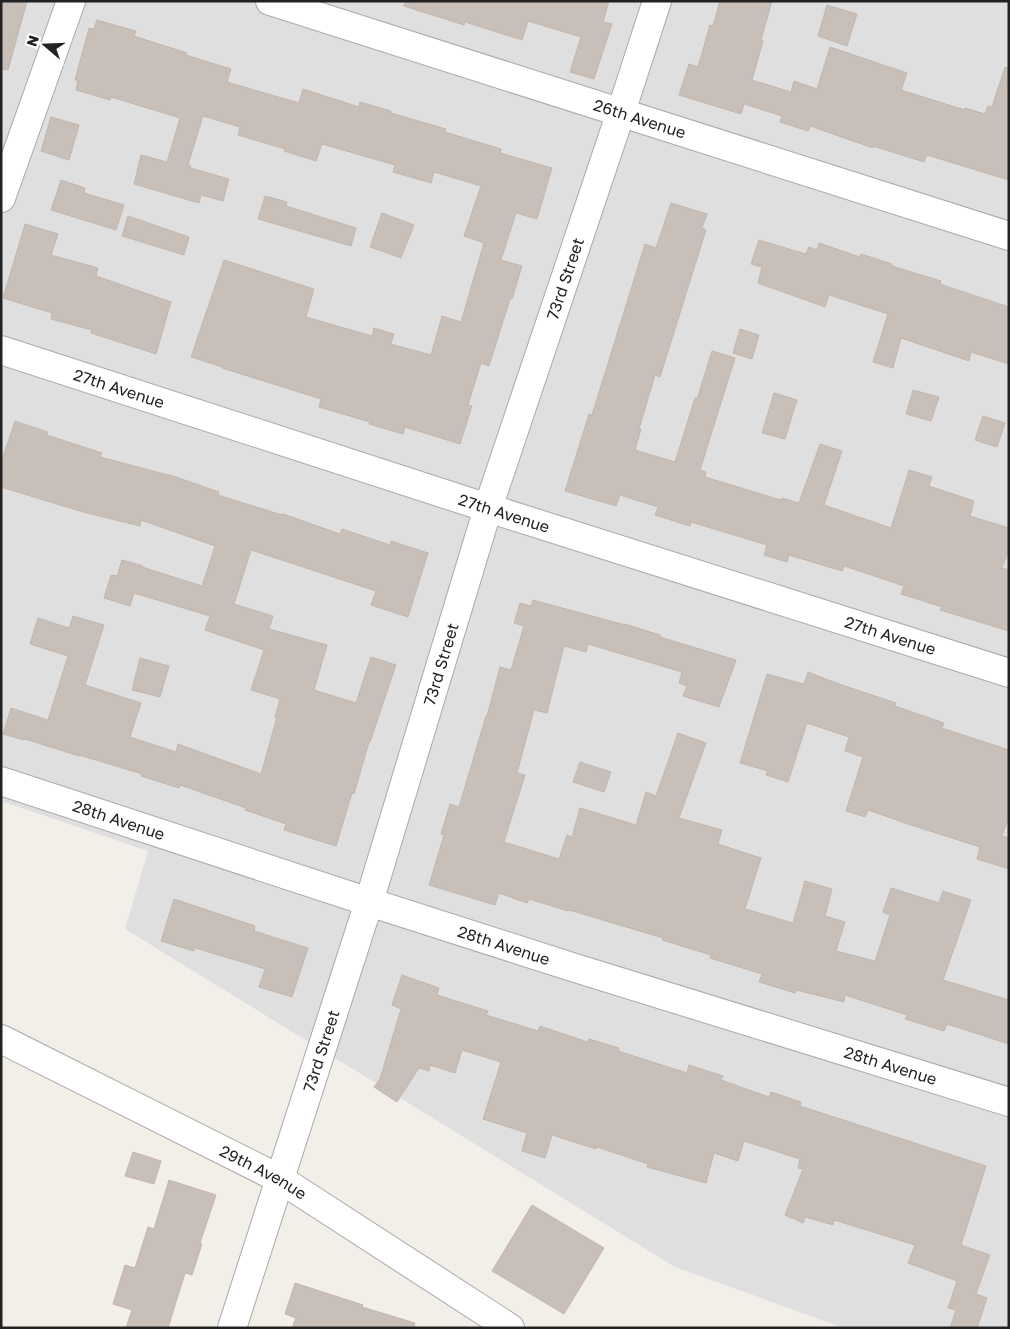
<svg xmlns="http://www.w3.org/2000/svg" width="1010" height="1329" viewBox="0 0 1010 1329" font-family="'Golos Text',sans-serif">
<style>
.residential{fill:#e0dfdf}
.building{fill:#c7bfb8;stroke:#c4b6ab}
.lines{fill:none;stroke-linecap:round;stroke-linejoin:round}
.minor-casing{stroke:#a9a9a9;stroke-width:30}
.minor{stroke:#fff;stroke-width:28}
.labels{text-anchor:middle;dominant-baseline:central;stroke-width:4.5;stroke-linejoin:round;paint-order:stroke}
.street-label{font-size:16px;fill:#222;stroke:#fff}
</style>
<rect width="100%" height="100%" fill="#f2efe9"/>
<!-- residential -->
<path class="residential" d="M 1,1 L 1009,1 L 1009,1328 L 844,1328 L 675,1267 L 125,929 L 148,851 L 1,801 Z"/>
<!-- building -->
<g class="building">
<path d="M 1,1 L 27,1 L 8,70 L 1,69 Z"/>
<path d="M 405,1 L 609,1 L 603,22 L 612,24 L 594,79 L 570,72 L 581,37 L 528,21 L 522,40 L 465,22 L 464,25 L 404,6 Z"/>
<path d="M 720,1 L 772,1 L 761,40 L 763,41 L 752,80 L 791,92 L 794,81 L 817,89 L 830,47 L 907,73 L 901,90 L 965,110 L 965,108 L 985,114 L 988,106 L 992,107 L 1005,67 L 1009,68 L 1009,180 L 927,155 L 924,162 L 873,146 L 873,148 L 810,126 L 808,131 L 780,122 L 782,116 L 744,104 L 741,114 L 679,95 L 689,64 L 698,67 L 710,25 L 713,26 Z"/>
<path d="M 827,5 L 857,14 L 847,46 L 818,36 Z"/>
<path d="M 97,20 L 136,31 L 134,36 L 187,53 L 186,55 L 231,69 L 227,82 L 299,103 L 303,89 L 359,107 L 360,102 L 391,111 L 391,113 L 446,129 L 445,132 L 501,149 L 500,153 L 552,168 L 537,219 L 516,213 L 501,260 L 522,266 L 512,299 L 510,299 L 489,366 L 481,363 L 468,405 L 472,406 L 460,444 L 405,427 L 403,434 L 369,424 L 370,422 L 319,407 L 321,399 L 222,368 L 222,367 L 191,357 L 224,260 L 314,289 L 306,317 L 372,336 L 374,328 L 394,334 L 391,344 L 431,355 L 442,316 L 461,322 L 484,243 L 464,236 L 481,186 L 434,172 L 431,183 L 393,172 L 395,165 L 322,144 L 316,161 L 284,151 L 285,149 L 238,135 L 240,127 L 203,116 L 188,165 L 191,166 L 190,168 L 229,179 L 223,201 L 201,195 L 199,203 L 134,184 L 141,155 L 167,162 L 180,118 L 111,97 L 110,100 L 76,90 L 78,80 L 75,80 L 89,28 L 94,29 Z"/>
<path d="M 51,117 L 79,125 L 69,160 L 41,151 Z"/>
<path d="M 61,180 L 85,188 L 84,193 L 124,205 L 116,230 L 51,210 Z"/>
<path d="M 265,196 L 287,202 L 286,206 L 356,228 L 351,246 L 258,219 Z"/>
<path d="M 671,203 L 707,214 L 702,228 L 706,230 L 660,377 L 655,375 L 639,429 L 641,429 L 635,450 L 675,462 L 695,398 L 697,399 L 712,351 L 735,358 L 700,470 L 706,472 L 705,477 L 781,500 L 782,498 L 799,503 L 820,444 L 842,451 L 824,505 L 891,528 L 909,470 L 932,477 L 929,486 L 974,501 L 970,516 L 1009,528 L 1009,549 L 1002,568 L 1009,570 L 1009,631 L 940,610 L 942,607 L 901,594 L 904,586 L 844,566 L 842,571 L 789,555 L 787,562 L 764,555 L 767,545 L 691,522 L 690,526 L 655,515 L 658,507 L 620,495 L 616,506 L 565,491 L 589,414 L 592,415 L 645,244 L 656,248 Z"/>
<path d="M 382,213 L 414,225 L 401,258 L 370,247 Z"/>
<path d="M 128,216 L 189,237 L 184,255 L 122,236 Z"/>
<path d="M 25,224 L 58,234 L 51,255 L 98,268 L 96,276 L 171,302 L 156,354 L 91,333 L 92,330 L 51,319 L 52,313 L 3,298 Z"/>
<path d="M 759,240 L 806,254 L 809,247 L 817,250 L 819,243 L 860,257 L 861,254 L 892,264 L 892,266 L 941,281 L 940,284 L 1009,307 L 1009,364 L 971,352 L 969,361 L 901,338 L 893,368 L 873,362 L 888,314 L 829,295 L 825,307 L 758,283 L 762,267 L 751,264 Z"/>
<path d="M 740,329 L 759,335 L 752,359 L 733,353 Z"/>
<path d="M 913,390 L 939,397 L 931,421 L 906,414 Z"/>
<path d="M 774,393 L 797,400 L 785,439 L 762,433 Z"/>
<path d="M 983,416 L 1005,423 L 997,447 L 975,440 Z"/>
<path d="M 15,421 L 48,432 L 47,435 L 102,453 L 100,457 L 176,477 L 219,492 L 218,495 L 282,515 L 283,514 L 340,534 L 342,529 L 390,545 L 391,541 L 428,553 L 408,617 L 371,605 L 376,591 L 251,550 L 234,604 L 273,616 L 269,629 L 327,645 L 314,690 L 356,703 L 371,657 L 396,665 L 370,742 L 369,742 L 354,794 L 352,793 L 336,846 L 284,830 L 286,824 L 245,810 L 246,808 L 180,785 L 179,788 L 141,776 L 142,774 L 79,755 L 79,756 L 25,739 L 24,740 L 3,734 L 11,708 L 48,720 L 68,656 L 30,644 L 38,618 L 69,628 L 73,616 L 104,625 L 85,685 L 141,703 L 130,737 L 176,752 L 178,744 L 261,774 L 277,717 L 275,717 L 280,699 L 251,690 L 264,650 L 205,630 L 210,616 L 134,593 L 130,606 L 104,598 L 111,575 L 117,576 L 122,560 L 143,566 L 142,567 L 202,586 L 215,546 L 141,520 L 140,526 L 83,512 L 1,487 L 1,463 Z"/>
<path d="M 533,600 L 625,625 L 625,624 L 660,635 L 660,637 L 736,660 L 719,707 L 683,696 L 687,686 L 679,683 L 682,672 L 588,644 L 586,652 L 564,646 L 547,713 L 534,710 L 517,773 L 525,775 L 504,842 L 559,859 L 567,835 L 572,837 L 580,808 L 636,825 L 646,792 L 656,796 L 678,733 L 706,743 L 679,818 L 722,830 L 718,844 L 761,858 L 745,909 L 793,923 L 805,881 L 832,889 L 825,916 L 845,922 L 836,951 L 875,961 L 890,915 L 883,912 L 891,888 L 939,903 L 943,891 L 971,900 L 943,980 L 1009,1000 L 1009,1044 L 947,1024 L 944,1031 L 905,1019 L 907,1015 L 845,995 L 844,1002 L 796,990 L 795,993 L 759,982 L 762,974 L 710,958 L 711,955 L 662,940 L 663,938 L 569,910 L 568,911 L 529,899 L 527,903 L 499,893 L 495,905 L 429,885 L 444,835 L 441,834 L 450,804 L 459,807 L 486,716 L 487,716 L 500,667 L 511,670 L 524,626 L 514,623 L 520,603 L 531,606 Z"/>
<path d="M 140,658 L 169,666 L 160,697 L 132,690 Z"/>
<path d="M 808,672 L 839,684 L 896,703 L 895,706 L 944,723 L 942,728 L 1009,750 L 1009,816 L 1002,836 L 1009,838 L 1009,869 L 977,859 L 980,847 L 911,825 L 868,810 L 865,817 L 846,811 L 863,757 L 845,751 L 849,737 L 807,723 L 788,782 L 766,775 L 768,771 L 740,763 L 767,674 L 804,684 Z"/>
<path d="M 580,762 L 611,772 L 604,792 L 573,782 Z"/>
<path d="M 174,899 L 255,926 L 254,931 L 308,948 L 292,997 L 259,987 L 265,969 L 195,948 L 194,951 L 161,941 Z"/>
<path d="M 402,975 L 439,988 L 437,995 L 488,1011 L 486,1015 L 538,1031 L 540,1026 L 588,1042 L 589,1039 L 619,1048 L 618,1051 L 687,1073 L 689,1065 L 723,1076 L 721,1080 L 769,1097 L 771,1092 L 801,1102 L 800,1106 L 986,1166 L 961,1245 L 990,1255 L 976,1294 L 987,1298 L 977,1328 L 950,1328 L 956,1310 L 948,1308 L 957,1281 L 908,1263 L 915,1245 L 834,1220 L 833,1225 L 805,1217 L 803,1223 L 785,1215 L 803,1169 L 798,1168 L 800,1159 L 744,1141 L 738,1161 L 714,1153 L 706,1183 L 647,1167 L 648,1164 L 597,1147 L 596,1149 L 552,1135 L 545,1158 L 522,1151 L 527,1133 L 483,1119 L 501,1062 L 462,1050 L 455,1073 L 430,1065 L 429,1071 L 419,1068 L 397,1102 L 374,1087 L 380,1079 L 401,1009 L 392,1005 Z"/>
<path d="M 133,1152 L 161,1161 L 154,1184 L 125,1176 Z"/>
<path d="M 169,1180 L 216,1195 L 200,1243 L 202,1244 L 192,1275 L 185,1273 L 168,1328 L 126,1328 L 132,1310 L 113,1304 L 125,1265 L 135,1268 L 148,1227 L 154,1229 Z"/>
<path d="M 532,1205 L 604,1248 L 564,1314 L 492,1271 Z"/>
<path d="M 295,1283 L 363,1305 L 362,1307 L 415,1323 L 414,1328 L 292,1328 L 296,1318 L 285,1314 Z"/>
</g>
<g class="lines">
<defs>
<g id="minor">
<path id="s1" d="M 270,1 L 1009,236"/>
<path d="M 1,198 L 71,1"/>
<path id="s2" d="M 1,350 L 488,508 L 1009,673"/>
<path id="s3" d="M 1,781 L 369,902 L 572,967 L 1009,1102"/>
<path id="s4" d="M 1,1039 L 280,1179 L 510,1328"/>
<path id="s5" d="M 232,1328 L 369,902 L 488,508 L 621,112 L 657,1"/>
</g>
</defs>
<!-- minor casing -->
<use href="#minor" class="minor-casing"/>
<!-- minor -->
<use href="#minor" class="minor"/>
</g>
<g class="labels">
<!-- street labels -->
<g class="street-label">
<text stroke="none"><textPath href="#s1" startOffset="388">26th Avenue</textPath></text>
<text stroke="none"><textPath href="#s5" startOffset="1101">73rd Street</textPath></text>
<text stroke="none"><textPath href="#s2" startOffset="124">27th Avenue</textPath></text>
<text stroke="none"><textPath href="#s2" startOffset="529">27th Avenue</textPath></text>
<text stroke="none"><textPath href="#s2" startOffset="934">27th Avenue</textPath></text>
<text stroke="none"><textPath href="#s5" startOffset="696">73rd Street</textPath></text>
<text stroke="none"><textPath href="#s3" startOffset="124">28th Avenue</textPath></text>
<text stroke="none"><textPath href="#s3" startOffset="529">28th Avenue</textPath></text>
<text stroke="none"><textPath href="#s5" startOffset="291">73rd Street</textPath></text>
<text stroke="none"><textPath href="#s3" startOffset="934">28th Avenue</textPath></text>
<text stroke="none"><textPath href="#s4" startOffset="294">29th Avenue</textPath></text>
</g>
</g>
<!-- border -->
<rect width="1010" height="1329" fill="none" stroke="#222222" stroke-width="5"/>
<!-- north arrow -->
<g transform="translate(45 45) rotate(289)" stroke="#ffffff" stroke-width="4" paint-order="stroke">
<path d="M0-4L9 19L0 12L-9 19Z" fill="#222222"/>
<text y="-8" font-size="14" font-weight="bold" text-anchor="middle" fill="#222222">N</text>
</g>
</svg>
